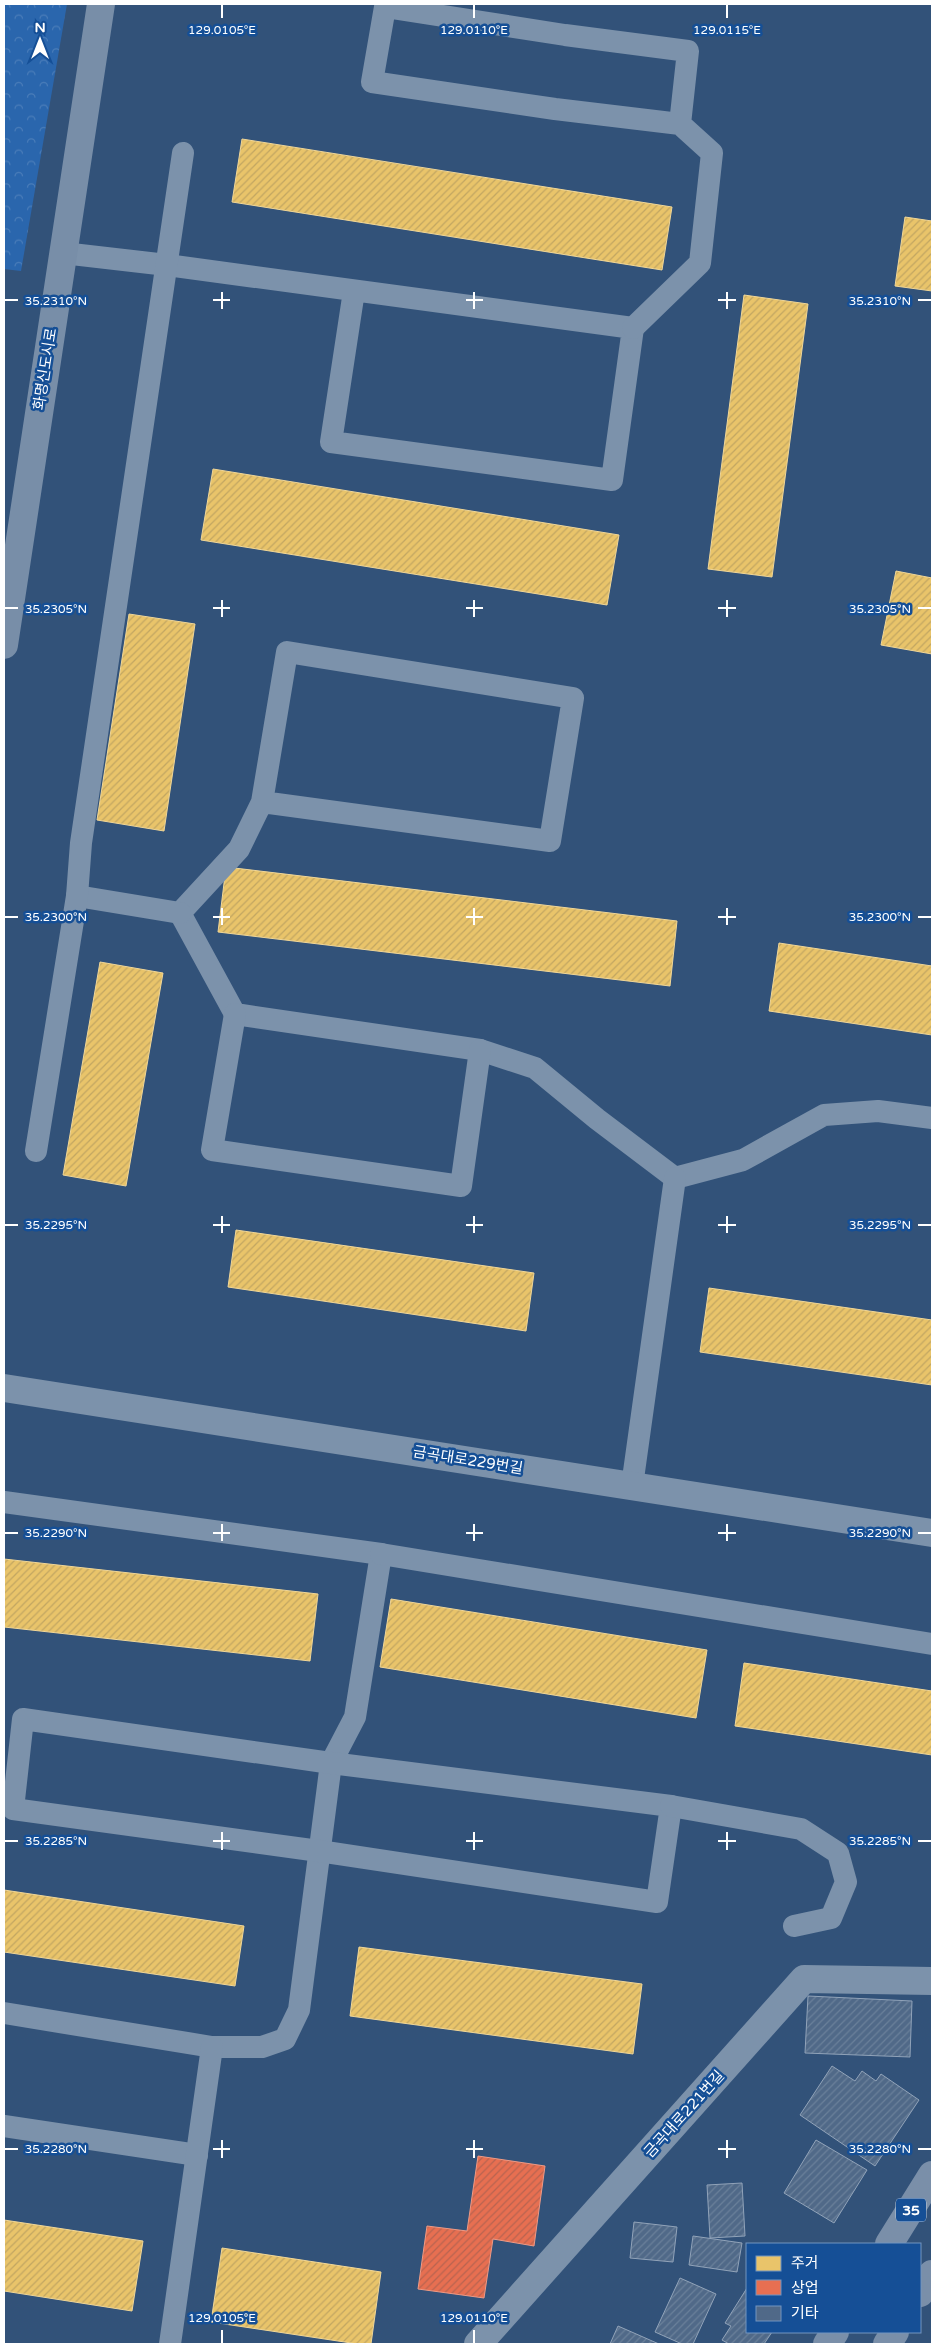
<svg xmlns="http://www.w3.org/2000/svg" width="936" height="2348" viewBox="0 0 936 2348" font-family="'Varela Round','Noto Sans KR',sans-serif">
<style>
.park{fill:url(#park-crowns)}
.homes{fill:url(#homes-hatch);stroke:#f0d697}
.shops{fill:url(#shops-hatch);stroke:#ee9a85}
.building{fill:url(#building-hatch);stroke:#91a3b9}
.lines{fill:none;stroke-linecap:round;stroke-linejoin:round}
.service{stroke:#7c92ab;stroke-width:22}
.minor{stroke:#7c92ab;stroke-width:28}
.tertiary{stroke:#7c92ab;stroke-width:28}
.secondary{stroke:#788ea8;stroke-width:28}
.primary{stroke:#7a8fa9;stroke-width:28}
.ticks{fill:none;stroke:#fff;stroke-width:2}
.labels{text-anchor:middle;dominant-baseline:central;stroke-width:5;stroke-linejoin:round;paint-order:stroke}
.shield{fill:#154f96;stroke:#b9cae0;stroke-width:1}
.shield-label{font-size:14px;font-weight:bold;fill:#fff}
.street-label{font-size:15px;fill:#fff;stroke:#154f96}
.ticks-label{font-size:12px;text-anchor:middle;fill:#fff;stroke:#154f96;stroke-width:5;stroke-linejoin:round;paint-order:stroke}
</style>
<defs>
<pattern id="park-crowns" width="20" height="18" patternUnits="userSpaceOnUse" patternTransform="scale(1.25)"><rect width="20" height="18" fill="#2a66ad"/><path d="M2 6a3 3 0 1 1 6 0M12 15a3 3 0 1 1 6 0" fill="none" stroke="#4a7db9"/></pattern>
<pattern id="homes-hatch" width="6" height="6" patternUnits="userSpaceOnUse" patternTransform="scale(1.25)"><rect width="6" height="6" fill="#e9c46a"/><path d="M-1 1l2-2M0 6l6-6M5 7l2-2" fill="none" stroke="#c2a662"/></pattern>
<pattern id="shops-hatch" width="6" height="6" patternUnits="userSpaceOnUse" patternTransform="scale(1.25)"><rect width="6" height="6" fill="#e76f51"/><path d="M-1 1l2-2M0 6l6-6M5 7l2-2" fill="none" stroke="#b86450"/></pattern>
<pattern id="building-hatch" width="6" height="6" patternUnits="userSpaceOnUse" patternTransform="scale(1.25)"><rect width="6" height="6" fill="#506988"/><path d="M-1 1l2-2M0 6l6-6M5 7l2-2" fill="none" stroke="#6a809a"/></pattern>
</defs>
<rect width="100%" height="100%" fill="#325279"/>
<!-- park -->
<path class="park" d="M 4,4 L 67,4 L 21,271 L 4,269 Z"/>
<!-- homes -->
<g class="homes">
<path d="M 242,139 L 672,207 L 662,270 L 232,202 Z"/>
<path d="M 905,217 L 932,221 L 932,291 L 895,286 Z"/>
<path d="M 744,295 L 808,304 L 772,577 L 708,569 Z"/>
<path d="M 213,469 L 619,535 L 607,605 L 201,540 Z"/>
<path d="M 896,571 L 932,578 L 932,654 L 881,645 Z"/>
<path d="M 129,614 L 195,624 L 164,831 L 97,820 Z"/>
<path d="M 226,867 L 677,921 L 670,986 L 218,932 Z"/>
<path d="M 779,943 L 932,966 L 932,1035 L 769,1011 Z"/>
<path d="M 100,962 L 163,973 L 126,1186 L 63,1175 Z"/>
<path d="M 236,1230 L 534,1273 L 526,1331 L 228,1287 Z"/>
<path d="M 709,1288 L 932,1320 L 932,1385 L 700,1352 Z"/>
<path d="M 4,1559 L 318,1594 L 310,1661 L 4,1627 Z"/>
<path d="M 391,1599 L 707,1650 L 696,1718 L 380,1667 Z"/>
<path d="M 744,1663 L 932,1691 L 932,1755 L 735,1726 Z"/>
<path d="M 4,1890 L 244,1926 L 235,1986 L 4,1952 Z"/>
<path d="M 359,1947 L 642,1984 L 633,2054 L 350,2016 Z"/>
<path d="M 4,2220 L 143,2241 L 132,2311 L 4,2291 Z"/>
<path d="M 222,2248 L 381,2272 L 371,2344 L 358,2344 L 211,2322 Z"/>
</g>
<!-- shops -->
<path class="shops" d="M 478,2156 L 545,2166 L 534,2246 L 493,2239 L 484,2298 L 418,2289 L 427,2226 L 467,2231 Z"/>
<!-- building -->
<g class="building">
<path d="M 808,1996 L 912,2001 L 910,2057 L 805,2053 Z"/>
<path d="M 832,2066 L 855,2081 L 862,2071 L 876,2081 L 881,2074 L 919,2100 L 875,2166 L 800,2115 Z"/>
<path d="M 816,2140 L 867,2170 L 834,2223 L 784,2193 Z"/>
<path d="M 742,2183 L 745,2236 L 710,2238 L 707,2185 Z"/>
<path d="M 634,2222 L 677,2227 L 673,2262 L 630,2258 Z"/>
<path d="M 693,2236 L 742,2243 L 737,2272 L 689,2265 Z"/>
<path d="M 680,2278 L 716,2294 L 693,2344 L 682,2344 L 655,2332 Z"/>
<path d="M 747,2288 L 747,2332 L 772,2332 L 764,2344 L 729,2344 L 722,2340 L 731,2326 L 725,2323 Z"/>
<path d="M 618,2326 L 659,2344 L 610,2344 Z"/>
</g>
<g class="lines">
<!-- service -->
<g class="service">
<path d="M 63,253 L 167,265 L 633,328 L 612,480 L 331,442 L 354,291"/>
<path d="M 633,328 L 700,263 L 712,153 L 680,124 L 555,109 L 372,82 L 385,7 L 565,35 L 688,51 L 680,124"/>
<path d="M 262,802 L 550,841 L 573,698 L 287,652 L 262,802 L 239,849 L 180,913 L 235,1014 L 480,1050 L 535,1068 L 597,1119 L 675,1178 L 743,1160 L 824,1115 L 878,1111 L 932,1118"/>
<path d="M 77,896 L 180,913"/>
<path d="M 235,1014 L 212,1150 L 461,1186 L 480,1050"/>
<path d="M 36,1151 L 77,896 L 81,843 L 183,153"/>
<path d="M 632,1486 L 675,1178"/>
<path d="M 4,1502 L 381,1554 L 355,1717 L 331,1763 L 299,2010 L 285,2039 L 262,2047 L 212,2047 L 4,2013"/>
<path d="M 381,1554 L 932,1644"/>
<path d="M 23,1719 L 331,1763 L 671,1806 L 657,1902 L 319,1851 L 13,1809 Z"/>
<path d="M 671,1806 L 801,1829 L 838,1853 L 846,1882 L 831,1918 L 794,1926"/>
<path d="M 4,2126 L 197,2155"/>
<path d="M 170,2344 L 212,2047"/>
</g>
<!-- minor -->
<path class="minor" d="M 478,2344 L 804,1979 L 932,1981"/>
<!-- tertiary -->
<path class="tertiary" d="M 4,1388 L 932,1533"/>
<!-- secondary -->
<path class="secondary" d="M 4,645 L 101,4"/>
<!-- primary -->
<g class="primary">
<path d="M 889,2244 L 932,2175"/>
<path d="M 920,2293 L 932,2274"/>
<path d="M 827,2344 L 835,2332"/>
<path d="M 887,2344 L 895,2332"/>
</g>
</g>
<!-- ticks -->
<path class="ticks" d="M 222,5 L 222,18M 474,5 L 474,18M 727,5 L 727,18M 222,292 L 222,309M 474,292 L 474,309M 727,292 L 727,309M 5,300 L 18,300M 213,300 L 230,300M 466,300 L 483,300M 718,300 L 736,300M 918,300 L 931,300M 222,600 L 222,617M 474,600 L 474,617M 727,600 L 727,617M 5,608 L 18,608M 213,608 L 230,608M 466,608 L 483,608M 718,608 L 736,608M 918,608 L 931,608M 222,908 L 222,925M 474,908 L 474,925M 727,908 L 727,925M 5,917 L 18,917M 213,917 L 230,917M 466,917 L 483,917M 718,917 L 736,917M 918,917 L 931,917M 222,1216 L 222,1233M 474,1216 L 474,1233M 727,1216 L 727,1233M 5,1225 L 18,1225M 213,1225 L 230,1225M 466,1225 L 483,1225M 718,1225 L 736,1225M 918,1225 L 931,1225M 222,1524 L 222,1541M 474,1524 L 474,1541M 727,1524 L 727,1541M 5,1533 L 18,1533M 213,1533 L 230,1533M 466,1533 L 483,1533M 718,1533 L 736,1533M 918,1533 L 931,1533M 222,1832 L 222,1850M 474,1832 L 474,1850M 727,1832 L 727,1850M 5,1841 L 18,1841M 213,1841 L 230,1841M 466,1841 L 483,1841M 718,1841 L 736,1841M 918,1841 L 931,1841M 222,2140 L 222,2158M 474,2140 L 474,2158M 727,2140 L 727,2158M 5,2149 L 18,2149M 213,2149 L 230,2149M 466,2149 L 483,2149M 718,2149 L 736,2149M 918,2149 L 931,2149M 222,2330 L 222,2343M 474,2330 L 474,2343"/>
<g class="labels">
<!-- shield labels -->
<rect class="shield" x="896" y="2198.5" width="30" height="23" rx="4"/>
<g class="shield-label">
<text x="911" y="2210">35</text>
</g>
<!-- street labels -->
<g class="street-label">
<text transform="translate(45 369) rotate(-81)">화명신도시로</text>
<text transform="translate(468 1460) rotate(9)">금곡대로229번길</text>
<text transform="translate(684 2114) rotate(-48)">금곡대로221번길</text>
</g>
</g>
<g class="ticks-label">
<text x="222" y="34">129.0105°E</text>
<text x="474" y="34">129.0110°E</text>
<text x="727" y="34">129.0115°E</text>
<text x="56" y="305">35.2310°N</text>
<text x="880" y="305">35.2310°N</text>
<text x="56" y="613">35.2305°N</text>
<text x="880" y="613">35.2305°N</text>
<text x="56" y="921">35.2300°N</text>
<text x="880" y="921">35.2300°N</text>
<text x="56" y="1229">35.2295°N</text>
<text x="880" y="1229">35.2295°N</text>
<text x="56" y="1537">35.2290°N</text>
<text x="880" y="1537">35.2290°N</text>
<text x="56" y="1845">35.2285°N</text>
<text x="880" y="1845">35.2285°N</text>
<text x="56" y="2153">35.2280°N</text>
<text x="880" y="2153">35.2280°N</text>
<text x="222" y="2322">129.0105°E</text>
<text x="474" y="2322">129.0110°E</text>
</g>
<!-- border -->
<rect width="936" height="2348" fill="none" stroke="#ffffff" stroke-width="10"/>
<!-- legend -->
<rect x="746" y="2243" width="175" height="90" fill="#154f96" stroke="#7395c0"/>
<rect x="756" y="2256" width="25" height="15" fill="#e9c46a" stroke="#7395c0"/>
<text x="791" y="2268" font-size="15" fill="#ffffff">주거</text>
<rect x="756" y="2280" width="25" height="15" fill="#e76f51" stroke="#7395c0"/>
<text x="791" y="2293" font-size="15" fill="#ffffff">상업</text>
<rect x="756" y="2306" width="25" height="15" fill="#506988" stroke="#7395c0"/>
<text x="791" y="2318" font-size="15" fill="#ffffff">기타</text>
<!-- north arrow -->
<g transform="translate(40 40)" stroke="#154f96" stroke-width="4" paint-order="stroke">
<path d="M0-4L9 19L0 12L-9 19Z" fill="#ffffff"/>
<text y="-8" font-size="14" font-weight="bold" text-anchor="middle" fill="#ffffff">N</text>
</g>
</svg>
